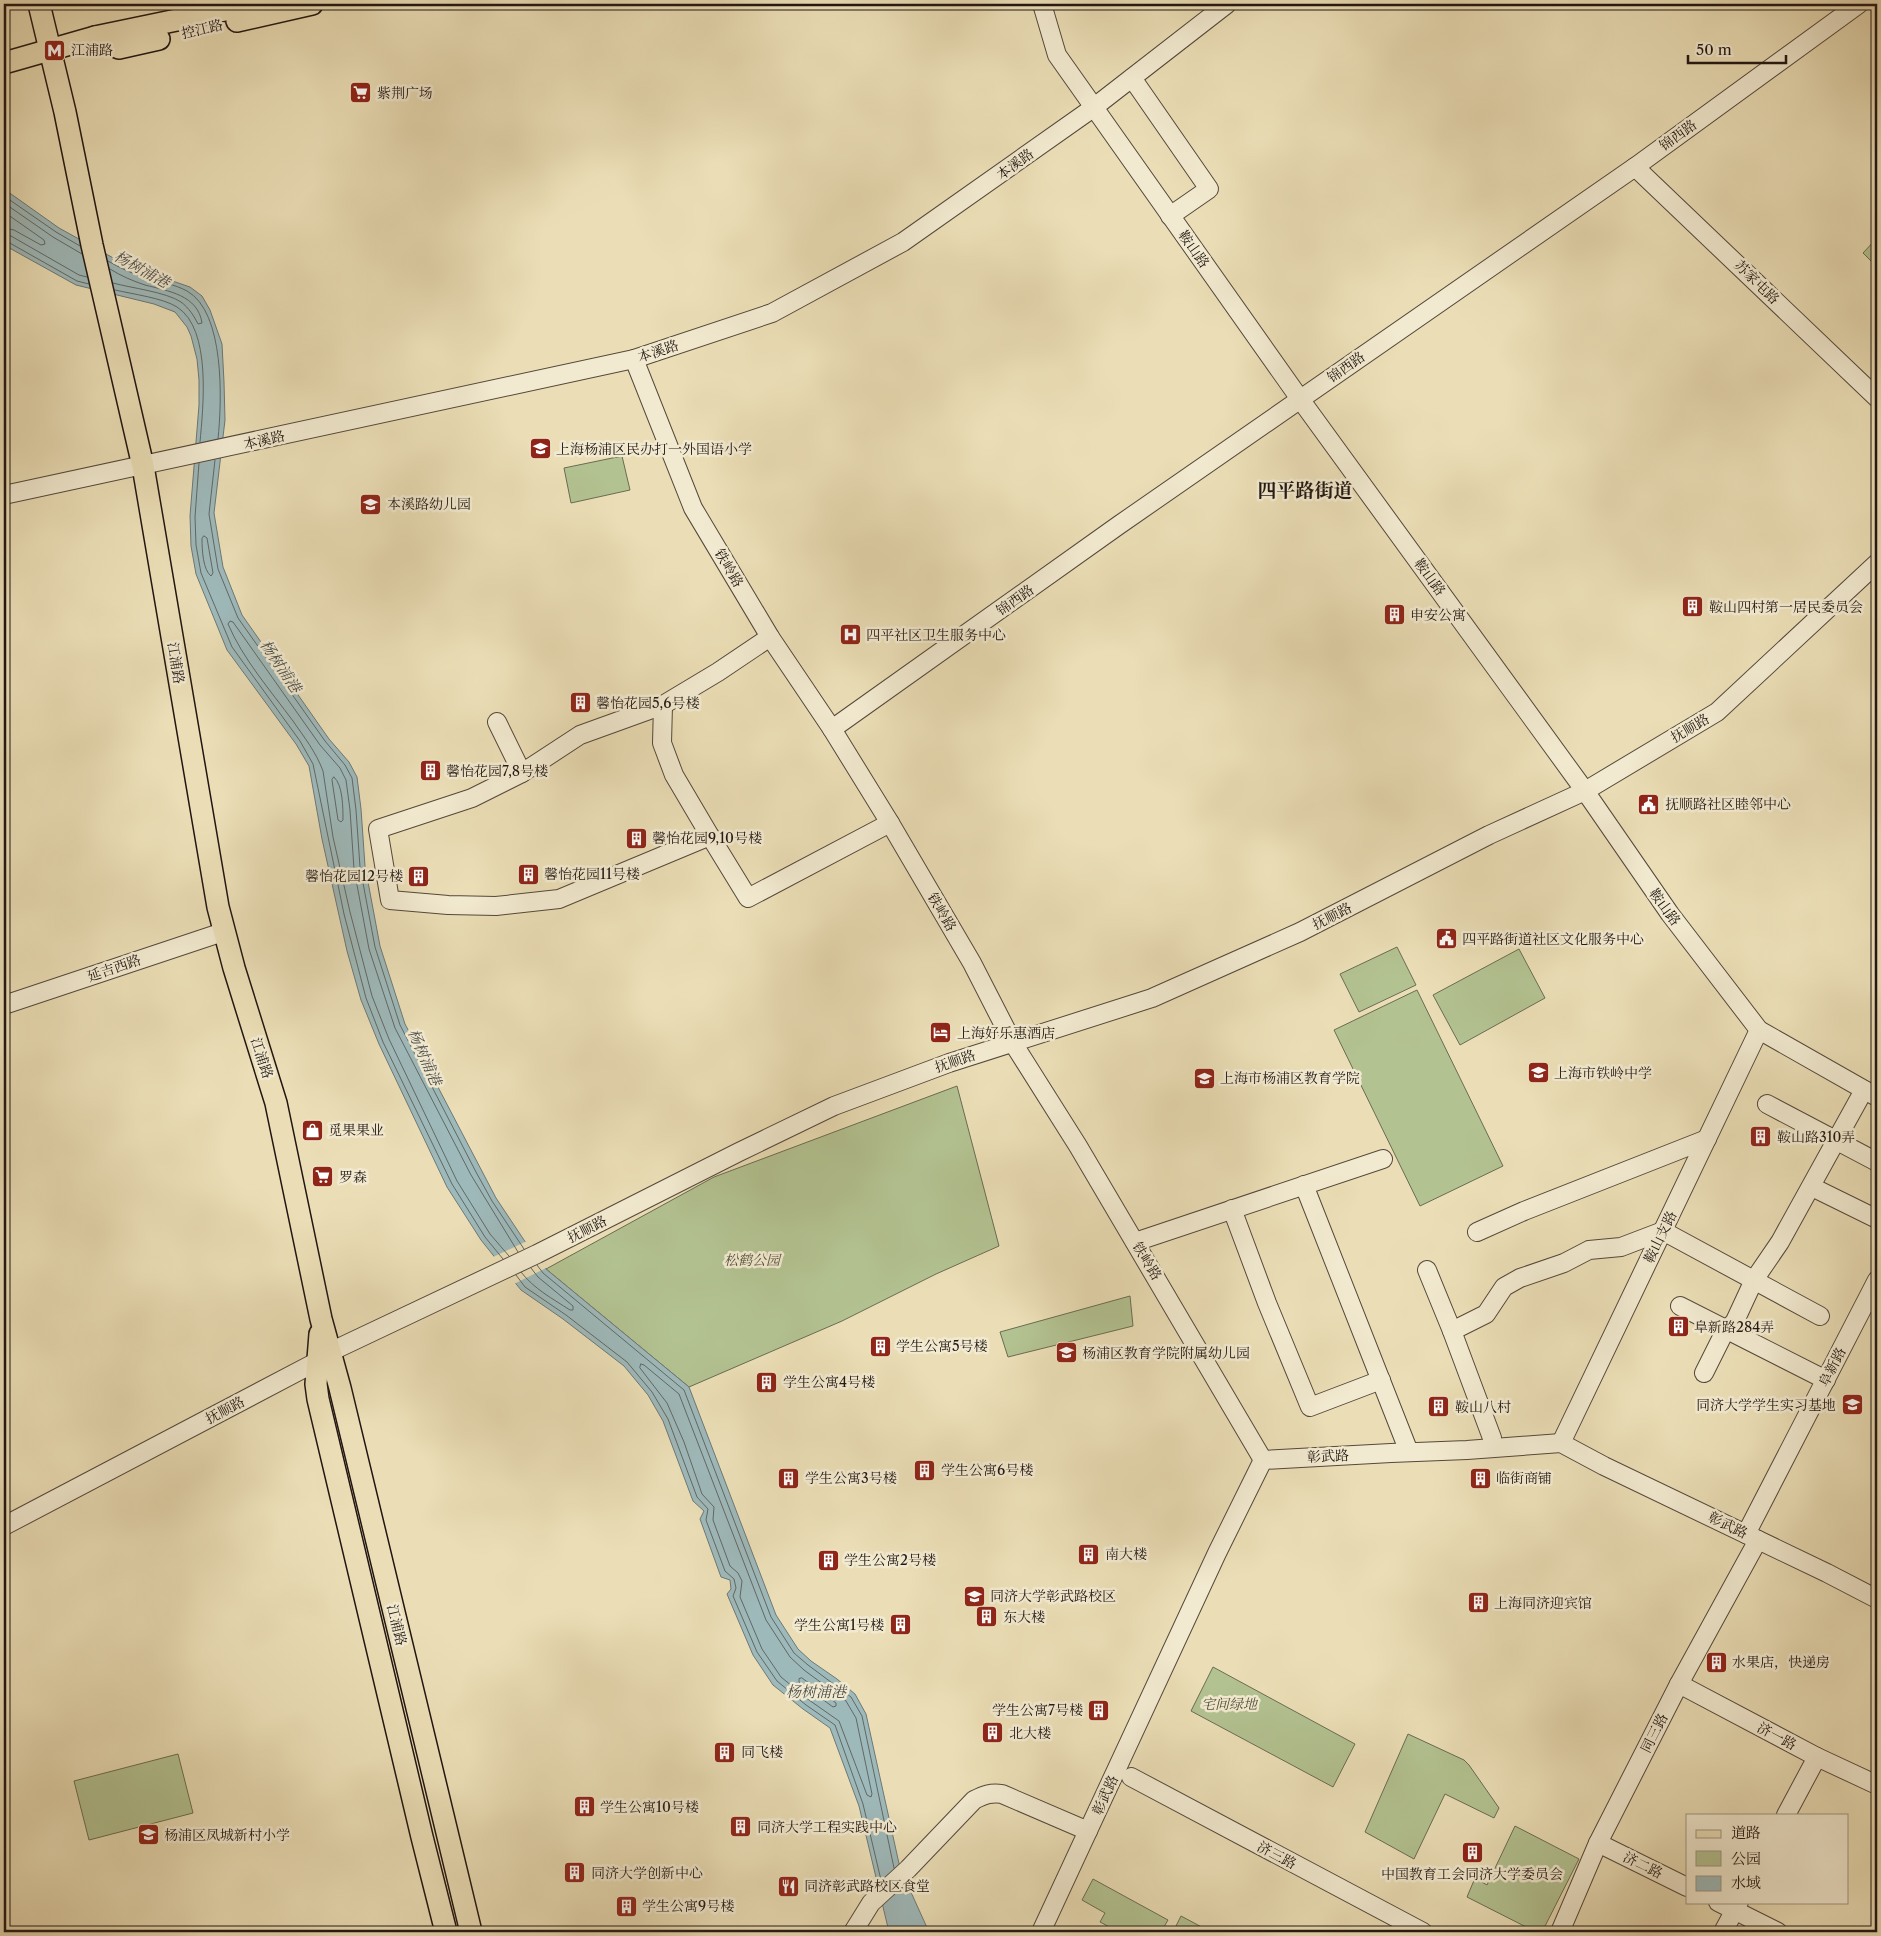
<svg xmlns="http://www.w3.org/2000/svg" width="1881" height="1936" viewBox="0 0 1881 1936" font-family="'Libre Caslon Text','Noto Serif SC',serif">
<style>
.green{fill:#b3c291;stroke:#6a6c52}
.water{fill:#9eb9ba;stroke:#6c7877}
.pier{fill:#ebdeb6}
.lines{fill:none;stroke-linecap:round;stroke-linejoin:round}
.shore{stroke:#606866;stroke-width:1}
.minor-casing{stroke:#54483b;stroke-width:20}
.major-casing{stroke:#211612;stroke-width:24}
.minor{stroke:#f2ead0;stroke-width:18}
.major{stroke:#ebdeb6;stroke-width:21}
.labels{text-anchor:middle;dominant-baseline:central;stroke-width:5;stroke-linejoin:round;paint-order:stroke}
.street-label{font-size:14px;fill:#211612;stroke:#f2ead0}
.poi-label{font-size:14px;fill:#211612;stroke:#f2ead0;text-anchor:start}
.park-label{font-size:14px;font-style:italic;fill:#54523e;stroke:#f2ead0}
.water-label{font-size:15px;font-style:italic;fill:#4d4f4d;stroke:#f2ead0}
.district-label{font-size:19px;font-weight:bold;fill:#211612;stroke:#f2ead0}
</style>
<rect width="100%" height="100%" fill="#ebdeb6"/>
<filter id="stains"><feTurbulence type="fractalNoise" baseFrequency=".004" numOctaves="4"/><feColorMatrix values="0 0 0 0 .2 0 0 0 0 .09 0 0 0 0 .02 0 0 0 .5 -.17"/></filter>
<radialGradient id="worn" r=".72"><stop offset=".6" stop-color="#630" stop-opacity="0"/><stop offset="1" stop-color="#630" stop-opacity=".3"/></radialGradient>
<!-- green -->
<g class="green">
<path d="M 1877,238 L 1877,267 L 1863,253 Z"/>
<path d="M 622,456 L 630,490 L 571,503 L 564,468 Z"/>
<path d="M 1397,947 L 1416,985 L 1359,1012 L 1340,974 Z"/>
<path d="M 1519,949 L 1545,998 L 1460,1045 L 1433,995 Z"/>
<path d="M 1417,990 L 1503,1166 L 1420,1206 L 1334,1030 Z"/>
<path d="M 957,1086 L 999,1246 L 936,1274 L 842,1321 L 689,1387 L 546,1269 L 714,1177 Z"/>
<path d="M 1130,1296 L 1133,1326 L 1008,1357 L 1000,1332 Z"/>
<path d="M 1213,1667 L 1355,1744 L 1333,1787 L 1191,1711 Z"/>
<path d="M 1408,1734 L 1464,1760 L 1469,1765 L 1499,1808 L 1494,1818 L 1445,1794 L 1414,1859 L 1365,1832 Z"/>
<path d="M 178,1754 L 193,1813 L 89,1840 L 74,1781 Z"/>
<path d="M 1515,1826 L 1579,1859 L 1542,1932 L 1536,1932 L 1467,1897 L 1475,1878 L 1487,1885 Z"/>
<path d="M 1093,1879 L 1168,1920 L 1161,1932 L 1119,1932 L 1100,1922 L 1105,1913 L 1082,1900 Z"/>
<path d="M 1181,1916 L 1211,1932 L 1173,1932 Z"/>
</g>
<!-- water -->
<path class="water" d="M 4,189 L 59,228 L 126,265 L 190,287 L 202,296 L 210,310 L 222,344 L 224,382 L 225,420 L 214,513 L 223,567 L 242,615 L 329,739 L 349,762 L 357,777 L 361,809 L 365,866 L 380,946 L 405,1024 L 496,1198 L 524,1240 L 546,1269 L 689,1387 L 776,1615 L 798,1649 L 811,1661 L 837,1679 L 855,1694 L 866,1714 L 900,1868 L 929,1932 L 889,1932 L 859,1806 L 830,1728 L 803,1709 L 773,1685 L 753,1655 L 727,1594 L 731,1589 L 730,1580 L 721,1577 L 700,1519 L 704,1511 L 693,1501 L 663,1421 L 648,1395 L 624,1366 L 563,1319 L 521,1290 L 481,1240 L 447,1187 L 379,1044 L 361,1000 L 347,951 L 322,839 L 309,766 L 296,744 L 227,650 L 196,574 L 191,546 L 190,516 L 199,405 L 199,380 L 197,359 L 191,336 L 187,327 L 175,312 L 154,304 L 76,285 L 4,245 Z"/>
<!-- pier -->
<path class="pier" d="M 527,1241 L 548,1267 L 514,1284 L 493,1257 Z"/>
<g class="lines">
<!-- shore -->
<g class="shore">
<path d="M 4,196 L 56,232 L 80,246"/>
<path d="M 4,203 L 53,237 L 82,254"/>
<path d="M 4,212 L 44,240 L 45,244 L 41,245 L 14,230 L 4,228"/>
<path d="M 4,235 L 11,236 L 79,275 L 87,277"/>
<path d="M 4,241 L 8,242 L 77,281 L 89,284"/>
<path d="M 108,261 C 120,268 133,274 146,278 C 160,282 174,284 187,291 C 225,312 222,401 218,439"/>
<path d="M 110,269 C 121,276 133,281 145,285 C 168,291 198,295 202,323 L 198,324 C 194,316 189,308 181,302 C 166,292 131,288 113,283"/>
<path d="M 115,290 C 132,294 163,298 177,307 C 212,329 203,408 200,442"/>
<path d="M 215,460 L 209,514 L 218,569 L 238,618 L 325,741 L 345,765 L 352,778 L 356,810 L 360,867 L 375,947 L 400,1025 L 476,1172 L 492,1201 L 524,1249"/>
<path d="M 199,463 L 195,517 L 196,545 L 201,573 L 232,647 L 300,741 L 313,764 L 344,914 L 366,998 L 383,1042 L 452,1184 L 485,1237 L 503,1259"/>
<path d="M 204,536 L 207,538 L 213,573 L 211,576 C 203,570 202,550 202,539 Z"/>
<path d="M 334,777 C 343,785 343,808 343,820 L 341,822 L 338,820 L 332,780 Z"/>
<path d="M 509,1256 L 490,1234 L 457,1181 L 389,1039 L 372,996 L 350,912 L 333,837 L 323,771 C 316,752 304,737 293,721 C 270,690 243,659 228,624 L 230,621 L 233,622 L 320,745 L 340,768 L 346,780 L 350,810 L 354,869 L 369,949 L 395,1028 L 471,1175 L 518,1252"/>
<path d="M 537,1265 L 543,1273 L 684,1390 L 771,1617 L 794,1653 L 808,1665 L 851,1697 L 862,1716 L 894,1868"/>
<path d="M 521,1272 C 534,1289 553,1299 570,1310 L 573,1310 L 573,1306 L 538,1277 L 531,1268"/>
<path d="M 516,1275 L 525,1287 L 566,1315 L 627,1362 L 652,1392 L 668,1419 L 697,1497 L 708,1509 L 706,1520 L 725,1571 L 734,1579 L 736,1588 L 733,1596 L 757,1652 L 777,1681 L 806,1705 L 835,1725 L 863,1804 L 881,1880"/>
<path d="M 641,1364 L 644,1365 L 679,1394 L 766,1620 L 790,1657 L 804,1670 L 846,1701 L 856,1718 L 872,1794 L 871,1797 L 867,1795 L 839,1721 L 809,1700 L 781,1677 L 762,1649 L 740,1597 L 742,1581 L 738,1573 L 730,1566 L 713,1520 L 714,1507 L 702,1494 L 684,1442 L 667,1403 L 640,1368 Z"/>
<path d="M 802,1678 L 836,1703 L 836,1706 L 833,1707 L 799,1682 L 799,1679 Z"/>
</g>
<defs>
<g id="minor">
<path d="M 1042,4 L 1057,55 L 1300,399 L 1585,791 L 1670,914 L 1759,1030 L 1877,1097"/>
<path d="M 1132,78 L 1209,189 L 1170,216"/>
<path d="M 1635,167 L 1877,398"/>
<path d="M 634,359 L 693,508 L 770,637 L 832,729 L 890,823 L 972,963 L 1013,1043 L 1078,1146 L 1263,1460"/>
<path d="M 4,495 L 634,359 L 772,313 L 903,242 L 1093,108 L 1227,4"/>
<path d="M 770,637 L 718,672 L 663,705 L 580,735 L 522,773 L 472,798 L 378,829 L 390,900 L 448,905 L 496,906 L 559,899 L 710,836 L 748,898 L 890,823"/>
<path d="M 663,705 L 662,743 L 674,775 L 710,836"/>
<path d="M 497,722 L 522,773"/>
<path d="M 832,729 L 1119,525 L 1635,167 L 1859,4"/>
<path d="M 4,1005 L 223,932"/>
<path d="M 1767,1104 L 1877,1162"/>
<path d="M 1304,1185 L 1409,1452"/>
<path d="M 1812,1187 L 1877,1219"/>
<path d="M 1232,1209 L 1267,1303 L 1310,1407 L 1381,1380"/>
<path d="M 1477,1232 L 1524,1211 L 1707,1139"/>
<path d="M 1135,1242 L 1383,1159"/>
<path d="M 1427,1270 L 1452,1331"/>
<path d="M 1680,1306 L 1826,1380"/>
<path d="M 1704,1373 L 1723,1335 L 1735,1321 L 1754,1280 L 1780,1242 L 1864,1090"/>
<path d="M 1492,1438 L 1452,1331 L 1486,1314 L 1504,1287 L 1520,1278 L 1564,1263 L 1589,1250 L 1621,1247 L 1663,1231 L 1820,1316"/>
<path d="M 1561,1443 L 1759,1030"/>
<path d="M 1263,1460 L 1391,1453 L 1467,1450 L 1561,1443 L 1604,1466 L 1827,1573 L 1877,1599"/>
<path d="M 4,1526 L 318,1361 L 330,1352 L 537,1254 L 739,1152 L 834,1106 L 949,1063 L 1152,998 L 1300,932 L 1489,835 L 1585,791 L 1717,712 L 1877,563"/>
<path d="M 1746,1534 L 1877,1280"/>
<path d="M 1679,1684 L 1817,1757 L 1877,1785"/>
<path d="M 1131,1777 L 1423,1932"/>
<path d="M 1786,1815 L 1817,1757"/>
<path d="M 1598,1843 L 1687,1887"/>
<path d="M 1718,1902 L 1778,1932"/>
<path d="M 853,1932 L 871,1903 L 908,1869 L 974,1800 C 984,1795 991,1792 1002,1794 L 1088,1831"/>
<path d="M 1041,1932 L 1217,1553 L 1263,1460"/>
<path d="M 1560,1932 L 1598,1843 L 1679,1684 L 1758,1540"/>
<path d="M 1723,1932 L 1739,1902"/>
</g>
<g id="major">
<path d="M 39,4 L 65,112 L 92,245 L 143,466 L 218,907 L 234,968 L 276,1103 L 321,1319 L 340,1388 L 471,1932"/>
<path d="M 237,21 L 312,4"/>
<path d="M 95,37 L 119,48 L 159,39"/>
<path d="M 4,63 L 95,37 L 254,4"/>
<path d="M 320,1334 L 316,1384 L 318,1399 L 422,1837 L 446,1932"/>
</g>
</defs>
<!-- minor casing -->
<use href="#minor" class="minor-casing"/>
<!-- major casing -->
<use href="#major" class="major-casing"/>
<!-- minor -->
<use href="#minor" class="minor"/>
<!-- major -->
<use href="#major" class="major"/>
</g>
<!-- icons -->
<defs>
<symbol id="metro-square" viewBox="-11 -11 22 22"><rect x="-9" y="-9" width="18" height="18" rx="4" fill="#8f2418" stroke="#f2ead0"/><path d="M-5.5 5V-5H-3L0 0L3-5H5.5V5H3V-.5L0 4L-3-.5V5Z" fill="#fff"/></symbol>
<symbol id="supermarket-square" viewBox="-11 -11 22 22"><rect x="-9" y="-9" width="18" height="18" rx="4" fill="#8f2418" stroke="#f2ead0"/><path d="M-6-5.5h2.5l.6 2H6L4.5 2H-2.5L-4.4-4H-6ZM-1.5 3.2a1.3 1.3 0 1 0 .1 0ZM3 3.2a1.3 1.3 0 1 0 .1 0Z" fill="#fff"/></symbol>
<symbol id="school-square" viewBox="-11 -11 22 22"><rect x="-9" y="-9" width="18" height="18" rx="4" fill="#8f2418" stroke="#f2ead0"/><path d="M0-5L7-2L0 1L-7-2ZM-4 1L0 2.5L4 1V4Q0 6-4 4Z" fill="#fff"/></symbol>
<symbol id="building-square" viewBox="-11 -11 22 22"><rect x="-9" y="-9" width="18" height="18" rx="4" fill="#8f2418" stroke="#f2ead0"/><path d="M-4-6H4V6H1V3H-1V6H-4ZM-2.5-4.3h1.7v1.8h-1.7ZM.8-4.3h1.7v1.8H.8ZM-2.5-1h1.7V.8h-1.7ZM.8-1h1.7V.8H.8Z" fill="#fff"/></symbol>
<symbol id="hospital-square" viewBox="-11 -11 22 22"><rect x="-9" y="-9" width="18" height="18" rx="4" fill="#8f2418" stroke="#f2ead0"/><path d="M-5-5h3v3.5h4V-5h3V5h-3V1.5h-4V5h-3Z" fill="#fff"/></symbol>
<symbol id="civic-square" viewBox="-11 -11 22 22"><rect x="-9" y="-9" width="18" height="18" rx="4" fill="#8f2418" stroke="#f2ead0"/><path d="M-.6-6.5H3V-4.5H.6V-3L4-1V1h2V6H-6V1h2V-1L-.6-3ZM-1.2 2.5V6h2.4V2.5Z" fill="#fff"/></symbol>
<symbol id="hotel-square" viewBox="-11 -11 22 22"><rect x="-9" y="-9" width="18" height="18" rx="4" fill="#8f2418" stroke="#f2ead0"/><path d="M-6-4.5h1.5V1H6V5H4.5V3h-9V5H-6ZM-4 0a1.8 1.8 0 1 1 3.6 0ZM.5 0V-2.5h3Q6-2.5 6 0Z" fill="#fff"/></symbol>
<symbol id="shop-square" viewBox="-11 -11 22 22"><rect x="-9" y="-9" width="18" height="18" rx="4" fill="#8f2418" stroke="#f2ead0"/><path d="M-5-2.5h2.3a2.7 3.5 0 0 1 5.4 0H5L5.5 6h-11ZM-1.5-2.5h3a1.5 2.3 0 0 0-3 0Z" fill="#fff"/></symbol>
<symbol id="university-square" viewBox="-11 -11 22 22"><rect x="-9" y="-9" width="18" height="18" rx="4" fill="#8f2418" stroke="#f2ead0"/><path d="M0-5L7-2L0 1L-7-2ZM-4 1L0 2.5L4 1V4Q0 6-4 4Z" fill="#fff"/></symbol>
<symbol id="restaurant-square" viewBox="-11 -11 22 22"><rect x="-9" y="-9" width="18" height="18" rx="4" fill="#8f2418" stroke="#f2ead0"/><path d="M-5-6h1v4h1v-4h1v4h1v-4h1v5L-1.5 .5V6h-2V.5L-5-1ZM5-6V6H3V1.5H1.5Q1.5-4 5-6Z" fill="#fff"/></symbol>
</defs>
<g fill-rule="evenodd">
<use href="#metro-square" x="42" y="38" width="25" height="25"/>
<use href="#supermarket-square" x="348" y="80" width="25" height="25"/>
<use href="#school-square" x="528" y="436" width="25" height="25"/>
<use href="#school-square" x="358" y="492" width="25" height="25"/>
<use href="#building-square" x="1680" y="594" width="25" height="25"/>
<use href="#building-square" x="1382" y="602" width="25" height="25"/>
<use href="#hospital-square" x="838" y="622" width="25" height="25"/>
<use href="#building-square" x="568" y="690" width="25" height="25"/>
<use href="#building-square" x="418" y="758" width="25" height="25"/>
<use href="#civic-square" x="1636" y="792" width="25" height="25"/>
<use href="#building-square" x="624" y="826" width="25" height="25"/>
<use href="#building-square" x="516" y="862" width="25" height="25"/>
<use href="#building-square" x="406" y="864" width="25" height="25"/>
<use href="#civic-square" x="1434" y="926" width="25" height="25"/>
<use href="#hotel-square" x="928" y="1020" width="25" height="25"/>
<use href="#school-square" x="1526" y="1060" width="25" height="25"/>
<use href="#school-square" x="1192" y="1066" width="25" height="25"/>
<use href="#shop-square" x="300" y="1118" width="25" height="25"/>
<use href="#building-square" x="1748" y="1124" width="25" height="25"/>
<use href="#supermarket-square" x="310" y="1164" width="25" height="25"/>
<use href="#building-square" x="1666" y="1314" width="25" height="25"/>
<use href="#building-square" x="868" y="1334" width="25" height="25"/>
<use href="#school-square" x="1054" y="1340" width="25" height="25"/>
<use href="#building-square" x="754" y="1370" width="25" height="25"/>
<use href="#school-square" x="1840" y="1392" width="25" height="25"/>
<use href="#building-square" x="1426" y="1394" width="25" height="25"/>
<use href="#building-square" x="912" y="1458" width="25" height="25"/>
<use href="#building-square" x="776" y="1466" width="25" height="25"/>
<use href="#building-square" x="1468" y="1466" width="25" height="25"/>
<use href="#building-square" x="1076" y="1542" width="25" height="25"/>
<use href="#building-square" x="816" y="1548" width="25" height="25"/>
<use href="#university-square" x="962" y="1584" width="25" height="25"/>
<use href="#building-square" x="1466" y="1590" width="25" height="25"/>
<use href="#building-square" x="974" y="1604" width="25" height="25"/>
<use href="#building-square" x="888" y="1612" width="25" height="25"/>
<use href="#building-square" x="1704" y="1650" width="25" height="25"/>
<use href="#building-square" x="1086" y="1698" width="25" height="25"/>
<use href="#building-square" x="980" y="1720" width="25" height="25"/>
<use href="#building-square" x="712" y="1740" width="25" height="25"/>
<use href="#building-square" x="572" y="1794" width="25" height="25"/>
<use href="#building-square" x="728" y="1814" width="25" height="25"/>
<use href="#school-square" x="136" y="1822" width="25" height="25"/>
<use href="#building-square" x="1460" y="1840" width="25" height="25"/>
<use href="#building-square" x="562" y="1860" width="25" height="25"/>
<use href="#restaurant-square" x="776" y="1874" width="25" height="25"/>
<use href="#building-square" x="614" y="1894" width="25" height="25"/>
</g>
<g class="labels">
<!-- street labels -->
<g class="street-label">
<text transform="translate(202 29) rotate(-13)">控江路</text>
<text transform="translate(1678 135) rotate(-36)">锦西路</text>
<text transform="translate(1015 164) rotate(-36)">本溪路</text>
<text transform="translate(1194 249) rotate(55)">鞍山路</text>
<text transform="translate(1757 282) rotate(44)">苏家屯路</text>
<text transform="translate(658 351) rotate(-18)">本溪路</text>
<text transform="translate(1346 367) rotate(-35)">锦西路</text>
<text transform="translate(264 440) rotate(-13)">本溪路</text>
<text transform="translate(729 568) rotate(59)">铁岭路</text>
<text transform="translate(1430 577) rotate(54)">鞍山路</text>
<text transform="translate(1015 600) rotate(-35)">锦西路</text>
<text transform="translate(176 663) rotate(81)">江浦路</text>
<text transform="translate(1690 728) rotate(-31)">抚顺路</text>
<text transform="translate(1665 907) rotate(54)">鞍山路</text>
<text transform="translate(942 912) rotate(59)">铁岭路</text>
<text transform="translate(1332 916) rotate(-27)">抚顺路</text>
<text transform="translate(114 968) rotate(-19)">延吉西路</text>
<text transform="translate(262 1058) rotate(72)">江浦路</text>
<text transform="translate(955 1061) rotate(-19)">抚顺路</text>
<text transform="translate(587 1229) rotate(-27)">抚顺路</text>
<text transform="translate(1660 1237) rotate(-64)">鞍山支路</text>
<text transform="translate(1147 1261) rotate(58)">铁岭路</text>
<text transform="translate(1832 1367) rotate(-63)">阜新路</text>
<text transform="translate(225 1410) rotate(-28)">抚顺路</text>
<text transform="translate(1328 1456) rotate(-3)">彰武路</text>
<text transform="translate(1728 1525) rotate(26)">彰武路</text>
<text transform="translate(397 1625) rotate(76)">江浦路</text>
<text transform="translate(1654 1733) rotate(-63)">同三路</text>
<text transform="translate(1777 1736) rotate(28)">济一路</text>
<text transform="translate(1105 1795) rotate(-65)">彰武路</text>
<text transform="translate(1277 1855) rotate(28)">济三路</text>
<text transform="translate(1643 1865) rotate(26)">济二路</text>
</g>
<!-- poi labels -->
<g class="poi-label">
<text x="71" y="50">江浦路</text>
<text x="377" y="93">紫荆广场</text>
<text x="556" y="449">‌上海杨浦区民办打一外国语小学</text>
<text x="387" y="504">本溪路幼儿园</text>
<text x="1709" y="607">鞍山四村第一居民委员会</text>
<text x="1410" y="615">申安公寓</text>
<text x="866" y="635">四平社区卫生服务中心</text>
<text x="596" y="703">馨怡花园5,6号楼</text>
<text x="446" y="771">馨怡花园7,8号楼</text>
<text x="1665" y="804">抚顺路社区睦邻中心</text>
<text x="652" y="838">馨怡花园9,10号楼</text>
<text x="544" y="874">馨怡花园11号楼</text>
<text x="403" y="876" text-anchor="end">馨怡花园12号楼</text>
<text x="1462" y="939">四平路街道社区文化服务中心</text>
<text x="957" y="1033">上海好乐惠酒店</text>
<text x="1554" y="1073">上海市铁岭中学</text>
<text x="1220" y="1078">上海市杨浦区教育学院</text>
<text x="328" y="1130">觅果果业</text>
<text x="1777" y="1137">鞍山路310弄</text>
<text x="339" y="1177">罗森</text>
<text x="1694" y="1327">阜新路284弄</text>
<text x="896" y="1346">学生公寓5号楼</text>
<text x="1082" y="1353">杨浦区教育学院附属幼儿园</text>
<text x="783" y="1382">学生公寓4号楼</text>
<text x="1836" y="1405" text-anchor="end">同济大学学生实习基地</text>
<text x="1455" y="1407">鞍山八村</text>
<text x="941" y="1470">学生公寓6号楼</text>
<text x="805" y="1478">学生公寓3号楼</text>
<text x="1496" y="1478">临街商铺</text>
<text x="1105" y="1554">南大楼</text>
<text x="844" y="1560">学生公寓2号楼</text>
<text x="990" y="1596">同济大学彰武路校区</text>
<text x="1494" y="1603">上海同济迎宾馆</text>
<text x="1003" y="1617">东大楼</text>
<text x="884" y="1625" text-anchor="end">学生公寓1号楼</text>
<text x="1732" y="1662">水果店，快递房</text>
<text x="1083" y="1710" text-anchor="end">学生公寓7号楼</text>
<text x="1009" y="1733">北大楼</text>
<text x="741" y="1752">同飞楼</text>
<text x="600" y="1807">学生公寓10号楼</text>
<text x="757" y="1827">同济大学工程实践中心</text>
<text x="164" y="1835">杨浦区凤城新村小学</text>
<text x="591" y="1873">同济大学创新中心</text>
<text x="1472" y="1874" text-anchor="middle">中国教育工会同济大学委员会</text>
<text x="804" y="1886">同济彰武路校区食堂</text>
<text x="642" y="1906">学生公寓9号楼</text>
</g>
<!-- park labels -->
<g class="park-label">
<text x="752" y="1260">松鹤公园</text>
<text x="1229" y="1704">宅间绿地</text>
</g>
<!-- water labels -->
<g class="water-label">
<text transform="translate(142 269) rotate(29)">杨树浦港</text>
<text transform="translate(281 666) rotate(56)">杨树浦港</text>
<text transform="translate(425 1057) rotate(66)">杨树浦港</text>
<text x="816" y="1691">杨树浦港</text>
</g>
<!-- district labels -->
<g class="district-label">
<text x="1305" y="490">四平路街道</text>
</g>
</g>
<!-- margin -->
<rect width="1881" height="1936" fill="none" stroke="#ebdeb6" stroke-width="20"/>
<rect x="5" y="5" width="1871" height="1926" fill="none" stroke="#211612" stroke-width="2.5"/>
<rect x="10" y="10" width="1861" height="1916" fill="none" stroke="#211612"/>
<!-- legend -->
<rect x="1686" y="1814" width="162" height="90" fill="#f2ead0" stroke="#9e9584"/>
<rect x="1696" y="1830" width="25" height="8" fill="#ebdeb6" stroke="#9e9584"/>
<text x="1731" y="1838" font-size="15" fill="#211612">道路</text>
<rect x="1696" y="1851" width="25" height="15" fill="#b3c291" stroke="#9e9584"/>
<text x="1731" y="1864" font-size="15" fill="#211612">公园</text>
<rect x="1696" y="1876" width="25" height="15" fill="#9eb9ba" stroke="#9e9584"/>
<text x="1731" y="1888" font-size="15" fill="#211612">水域</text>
<!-- scale -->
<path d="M1688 55v8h98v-8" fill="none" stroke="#211612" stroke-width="2.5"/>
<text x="1696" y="55" font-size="15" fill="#211612" stroke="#f2ead0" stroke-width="4" paint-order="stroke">50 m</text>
<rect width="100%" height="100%" filter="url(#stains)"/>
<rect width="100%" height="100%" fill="url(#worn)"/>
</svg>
